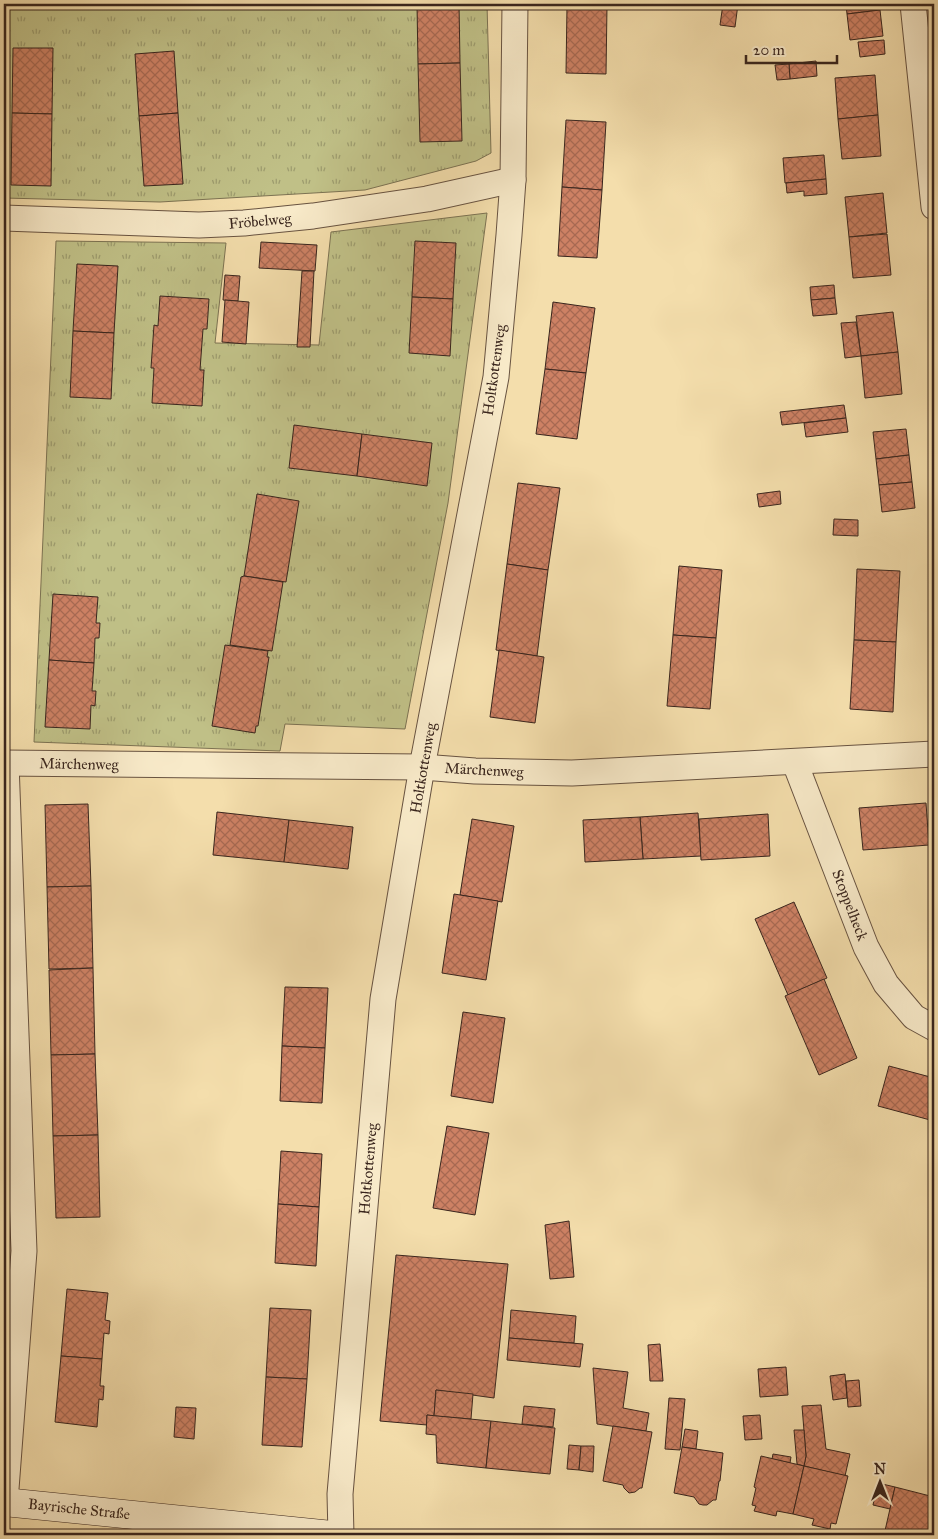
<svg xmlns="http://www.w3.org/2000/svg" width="938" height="1539" viewBox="0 0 938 1539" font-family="'IM FELL Great Primer',serif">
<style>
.grass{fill:url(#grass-tufts);stroke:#7c7252}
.building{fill:url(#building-cross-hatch);stroke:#39251d}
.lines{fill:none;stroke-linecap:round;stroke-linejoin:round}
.street-casing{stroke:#685341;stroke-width:27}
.secondary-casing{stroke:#39251d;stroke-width:29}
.street{stroke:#f8eac9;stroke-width:25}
.secondary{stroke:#f8eac9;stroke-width:28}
.labels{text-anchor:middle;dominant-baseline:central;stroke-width:4;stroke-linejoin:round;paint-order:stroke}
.street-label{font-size:15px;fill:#39251d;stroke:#f8eac9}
</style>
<defs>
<pattern id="grass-tufts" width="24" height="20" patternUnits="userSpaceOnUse" patternTransform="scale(1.25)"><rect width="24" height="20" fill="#c0c087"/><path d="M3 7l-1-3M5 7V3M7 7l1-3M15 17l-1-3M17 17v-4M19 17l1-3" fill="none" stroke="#9d9c6e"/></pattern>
<pattern id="building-cross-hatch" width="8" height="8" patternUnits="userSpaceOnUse" patternTransform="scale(1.25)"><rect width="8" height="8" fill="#cd8164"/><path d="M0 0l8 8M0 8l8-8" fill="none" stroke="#a76952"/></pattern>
</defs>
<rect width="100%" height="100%" fill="#f4deac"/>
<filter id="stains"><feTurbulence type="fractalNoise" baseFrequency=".004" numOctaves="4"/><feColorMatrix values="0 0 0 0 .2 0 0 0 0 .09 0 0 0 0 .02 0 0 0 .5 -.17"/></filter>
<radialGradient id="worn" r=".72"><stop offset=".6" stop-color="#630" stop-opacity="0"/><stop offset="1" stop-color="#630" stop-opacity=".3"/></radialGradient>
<!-- grass -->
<g class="grass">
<path d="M 4,4 L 487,4 L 491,153 L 476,161 L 365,190 L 160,202 L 4,198 Z"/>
<path d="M 487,213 L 448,503 L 405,729 L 285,724 L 280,751 L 34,742 L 56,241 L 226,243 L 215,343 L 319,345 L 331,232 Z"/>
</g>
<!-- building -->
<g class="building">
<path d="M 417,4 L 459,4 L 460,63 L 418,64 Z"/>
<rect x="567" y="4" width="40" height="2"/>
<path d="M 723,4 L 738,4 L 735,27 L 720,25 Z"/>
<path d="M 846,4 L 879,4 L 880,10 L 847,14 Z"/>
<path d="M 567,6 L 607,6 L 606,74 L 566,73 Z"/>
<path d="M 880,10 L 883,36 L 850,40 L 847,14 Z"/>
<path d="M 884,40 L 885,54 L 860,57 L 858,42 Z"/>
<path d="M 13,48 L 53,48 L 52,114 L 12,113 Z"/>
<path d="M 174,51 L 178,113 L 139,116 L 135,54 Z"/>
<path d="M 816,61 L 817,76 L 790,79 L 789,64 Z"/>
<path d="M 460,63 L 462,141 L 420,142 L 418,64 Z"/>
<path d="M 789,64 L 790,79 L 777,80 L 775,65 Z"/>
<path d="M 875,75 L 878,115 L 838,119 L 835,78 Z"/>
<path d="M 12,113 L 52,114 L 51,186 L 11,185 Z"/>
<path d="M 178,113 L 183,184 L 144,186 L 139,116 Z"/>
<path d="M 878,115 L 881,156 L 842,159 L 838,119 Z"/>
<path d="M 566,120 L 606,122 L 602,190 L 562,187 Z"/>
<path d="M 824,155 L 826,179 L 785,183 L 783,158 Z"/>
<path d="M 826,179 L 827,194 L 804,196 L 804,191 L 787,193 L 786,183 Z"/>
<path d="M 562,187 L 602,190 L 597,258 L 558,256 Z"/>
<path d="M 883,193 L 887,233 L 849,237 L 845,197 Z"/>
<path d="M 887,234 L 891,275 L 853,278 L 849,237 Z"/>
<path d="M 415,241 L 456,243 L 453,299 L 412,297 Z"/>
<path d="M 261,242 L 317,245 L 315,271 L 259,268 Z"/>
<path d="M 77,264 L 118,266 L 114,333 L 73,331 Z"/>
<path d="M 302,271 L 314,271 L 310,347 L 297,347 Z"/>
<path d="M 225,275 L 240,276 L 238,301 L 223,300 Z"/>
<path d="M 834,285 L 835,298 L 811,300 L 810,287 Z"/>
<path d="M 160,296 L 209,299 L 207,329 L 203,329 L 200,370 L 204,370 L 202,406 L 152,403 L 154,368 L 151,368 L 154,325 L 158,326 Z"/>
<path d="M 412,297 L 453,299 L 450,356 L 409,353 Z"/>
<path d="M 835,298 L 837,314 L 813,316 L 811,300 Z"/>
<path d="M 225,300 L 249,302 L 246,344 L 222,342 Z"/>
<path d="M 553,302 L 595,308 L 586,373 L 545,369 Z"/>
<path d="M 893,312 L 898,352 L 861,356 L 856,316 Z"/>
<path d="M 856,322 L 861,356 L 845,358 L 841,323 Z"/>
<path d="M 73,331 L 114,333 L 111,399 L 70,397 Z"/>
<path d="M 898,352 L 902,394 L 865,398 L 861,356 Z"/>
<path d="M 545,369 L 586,373 L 577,439 L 536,434 Z"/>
<path d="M 844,405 L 846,418 L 782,425 L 780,412 Z"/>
<path d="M 846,418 L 848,432 L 806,437 L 804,423 Z"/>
<path d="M 294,425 L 362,434 L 357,476 L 289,468 Z"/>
<path d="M 906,429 L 909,455 L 876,459 L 873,432 Z"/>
<path d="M 362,434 L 432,443 L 427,486 L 357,476 Z"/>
<path d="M 909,455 L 912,482 L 879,485 L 876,459 Z"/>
<path d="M 912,482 L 915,508 L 882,512 L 879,485 Z"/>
<path d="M 518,483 L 560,488 L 548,570 L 507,564 Z"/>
<path d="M 780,491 L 781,504 L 759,507 L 757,494 Z"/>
<path d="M 257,494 L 299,501 L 286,582 L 244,576 Z"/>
<path d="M 834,519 L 858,520 L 858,536 L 833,535 Z"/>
<path d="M 507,564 L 548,570 L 537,656 L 496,650 Z"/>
<path d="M 679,566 L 722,570 L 716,638 L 673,635 Z"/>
<path d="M 857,569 L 900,571 L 896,642 L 854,640 Z"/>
<path d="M 244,576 L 283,582 L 272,651 L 230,645 L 241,577 Z"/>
<path d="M 53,594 L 98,597 L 96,623 L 100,623 L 99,638 L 95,638 L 94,663 L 49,660 Z"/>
<path d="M 673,635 L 716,638 L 710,709 L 667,706 Z"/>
<path d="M 854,640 L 896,642 L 893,712 L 850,709 Z"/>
<path d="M 225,645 L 268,651 L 267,657 L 269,657 L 258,726 L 256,726 L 255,733 L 212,726 Z"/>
<path d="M 499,650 L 544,657 L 535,723 L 490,717 Z"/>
<path d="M 49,660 L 94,663 L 92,691 L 96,691 L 95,706 L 91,705 L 90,729 L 45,727 Z"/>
<path d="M 934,802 L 934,844 L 932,845 L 929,803 Z"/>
<path d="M 926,803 L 929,845 L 863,850 L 859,808 Z"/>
<path d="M 88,804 L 91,886 L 47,887 L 45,805 Z"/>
<path d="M 217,812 L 289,820 L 284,862 L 213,855 Z"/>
<path d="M 698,813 L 701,856 L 643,859 L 640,817 Z"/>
<path d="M 768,814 L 770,856 L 701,860 L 699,819 Z"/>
<path d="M 640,817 L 643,859 L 585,862 L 583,820 Z"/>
<path d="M 472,819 L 514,826 L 502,902 L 460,895 Z"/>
<path d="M 289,820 L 353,827 L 348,869 L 284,862 Z"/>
<path d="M 91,886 L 93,968 L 49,969 L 47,887 Z"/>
<path d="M 454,894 L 498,901 L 486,980 L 442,973 Z"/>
<path d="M 794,902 L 827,978 L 788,995 L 755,919 Z"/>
<path d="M 93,968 L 95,1054 L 51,1055 L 49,970 Z"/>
<path d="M 824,979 L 857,1058 L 819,1075 L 785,996 Z"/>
<path d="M 285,987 L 328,988 L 325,1048 L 282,1046 Z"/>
<path d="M 463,1012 L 505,1018 L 493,1103 L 451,1096 Z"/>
<path d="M 282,1046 L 325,1048 L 322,1103 L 280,1101 Z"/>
<path d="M 95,1054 L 98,1135 L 53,1136 L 51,1055 Z"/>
<path d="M 889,1066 L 934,1078 L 934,1121 L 878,1106 Z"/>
<path d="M 447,1126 L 489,1133 L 475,1215 L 433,1208 Z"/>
<path d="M 98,1135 L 100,1217 L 56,1218 L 53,1136 Z"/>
<path d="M 281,1151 L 322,1154 L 319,1207 L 278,1204 Z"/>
<path d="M 278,1204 L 319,1207 L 316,1266 L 275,1263 Z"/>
<path d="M 569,1221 L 574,1277 L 550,1279 L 545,1225 Z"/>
<path d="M 396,1255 L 508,1264 L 494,1398 L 436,1390 L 434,1416 L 427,1415 L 427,1425 L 380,1421 Z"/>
<path d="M 67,1289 L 108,1293 L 105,1320 L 110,1321 L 109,1334 L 104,1333 L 102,1359 L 61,1356 Z"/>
<path d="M 270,1308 L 311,1310 L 307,1379 L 266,1377 Z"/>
<path d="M 511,1310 L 576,1316 L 574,1343 L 509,1338 Z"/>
<path d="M 509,1338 L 583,1344 L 580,1367 L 507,1360 Z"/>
<path d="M 660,1344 L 663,1381 L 650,1381 L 648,1345 Z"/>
<path d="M 61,1356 L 102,1359 L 100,1386 L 104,1386 L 103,1400 L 99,1399 L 97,1427 L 55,1422 Z"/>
<path d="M 786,1367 L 788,1395 L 760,1397 L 758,1369 Z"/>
<path d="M 593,1368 L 628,1372 L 623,1408 L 649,1413 L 646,1431 L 597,1424 Z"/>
<path d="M 845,1374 L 847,1398 L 833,1400 L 830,1376 Z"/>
<path d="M 266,1377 L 307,1379 L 302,1447 L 262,1445 Z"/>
<path d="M 859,1380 L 861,1406 L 848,1407 L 846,1381 Z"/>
<path d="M 436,1390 L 473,1394 L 471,1419 L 434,1416 Z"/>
<path d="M 669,1398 L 685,1399 L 680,1450 L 665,1449 Z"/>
<path d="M 821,1405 L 826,1449 L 850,1454 L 845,1476 L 804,1466 L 806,1456 L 802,1406 Z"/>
<path d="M 524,1406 L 555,1409 L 553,1427 L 522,1424 Z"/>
<path d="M 176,1407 L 196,1408 L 194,1439 L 174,1437 Z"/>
<path d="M 427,1415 L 491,1421 L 486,1468 L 437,1463 L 436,1435 L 426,1434 Z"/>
<path d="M 760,1415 L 762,1439 L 745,1440 L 743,1416 Z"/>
<path d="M 491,1421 L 555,1428 L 550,1474 L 486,1468 Z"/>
<path d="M 613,1426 L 652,1432 L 642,1488 L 640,1488 L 635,1492 L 629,1493 L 624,1488 L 623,1485 L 603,1481 Z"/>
<path d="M 685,1429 L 698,1431 L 696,1449 L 682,1447 Z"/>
<path d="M 794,1430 L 804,1430 L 806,1456 L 804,1466 L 797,1464 Z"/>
<path d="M 569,1445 L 581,1446 L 579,1470 L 567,1469 Z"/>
<path d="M 581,1446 L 594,1446 L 593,1472 L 579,1470 Z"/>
<path d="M 682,1447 L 723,1453 L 720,1481 L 719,1481 L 716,1500 L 713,1500 L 707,1505 L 703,1505 L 699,1504 L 694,1497 L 674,1493 Z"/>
<path d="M 773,1454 L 791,1457 L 790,1463 L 772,1459 Z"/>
<path d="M 761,1456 L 804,1466 L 793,1514 L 777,1511 L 776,1516 L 754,1511 L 756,1506 L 752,1505 L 756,1488 L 754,1487 Z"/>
<path d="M 804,1466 L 848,1476 L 836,1524 L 831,1523 L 830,1529 L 812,1525 L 814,1519 L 793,1514 Z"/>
<path d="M 878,1483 L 895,1487 L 890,1509 L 873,1505 Z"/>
<path d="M 895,1487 L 934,1497 L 932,1518 L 934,1519 L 934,1526 L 933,1533 L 929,1532 L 928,1535 L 884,1535 Z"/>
</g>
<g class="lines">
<defs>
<g id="street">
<path d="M 913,4 L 934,207"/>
<path d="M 4,218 L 199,225 L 244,223 L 313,216 L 427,199 L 513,180"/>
<path d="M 4,763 L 422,767 L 475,771 L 572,773 L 934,754"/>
<path d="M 795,763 L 866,947 L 886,984 L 914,1017 L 934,1028"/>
<path d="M 5,1502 L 24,1251 L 6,763"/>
<path d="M 341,1535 L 340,1494 L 383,999 L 422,767 L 496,377 L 509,235 L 513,180 L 515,4"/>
</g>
<path id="secondary" d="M 4,1502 L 332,1535"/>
</defs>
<!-- street casing -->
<use href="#street" class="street-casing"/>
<!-- secondary casing -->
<use href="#secondary" class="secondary-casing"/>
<!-- street -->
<use href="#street" class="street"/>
<!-- secondary -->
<use href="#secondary" class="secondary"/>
</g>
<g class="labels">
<!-- street labels -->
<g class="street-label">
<text transform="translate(260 221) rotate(-5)">Fröbelweg</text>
<text transform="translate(494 370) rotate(-82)">Holtkottenweg</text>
<text transform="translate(79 764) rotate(1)">Märchenweg</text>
<text transform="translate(423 768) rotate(-80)">Holtkottenweg</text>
<text transform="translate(484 770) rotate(3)">Märchenweg</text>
<text transform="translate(850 905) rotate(69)">Stoppelheck</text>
<text transform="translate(368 1169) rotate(-85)">Holtkottenweg</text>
<text transform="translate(79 1509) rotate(6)">Bayrische Straße</text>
</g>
</g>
<!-- margin -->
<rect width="938" height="1539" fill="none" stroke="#f4deac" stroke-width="20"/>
<rect x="5" y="5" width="928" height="1529" fill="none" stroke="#39251d" stroke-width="2.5"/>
<rect x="10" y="10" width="918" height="1519" fill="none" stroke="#39251d"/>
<!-- north arrow -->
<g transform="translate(880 1482)" stroke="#f8eac9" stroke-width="4" paint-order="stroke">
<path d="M0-4L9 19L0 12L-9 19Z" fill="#39251d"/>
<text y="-8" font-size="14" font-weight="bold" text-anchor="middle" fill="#39251d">N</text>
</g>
<!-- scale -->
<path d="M746 55v8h91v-8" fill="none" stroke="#39251d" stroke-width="2.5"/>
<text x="753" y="55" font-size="15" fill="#39251d" stroke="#f8eac9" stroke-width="4" paint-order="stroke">20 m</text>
<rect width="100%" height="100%" filter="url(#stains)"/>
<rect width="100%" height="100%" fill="url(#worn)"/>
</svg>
